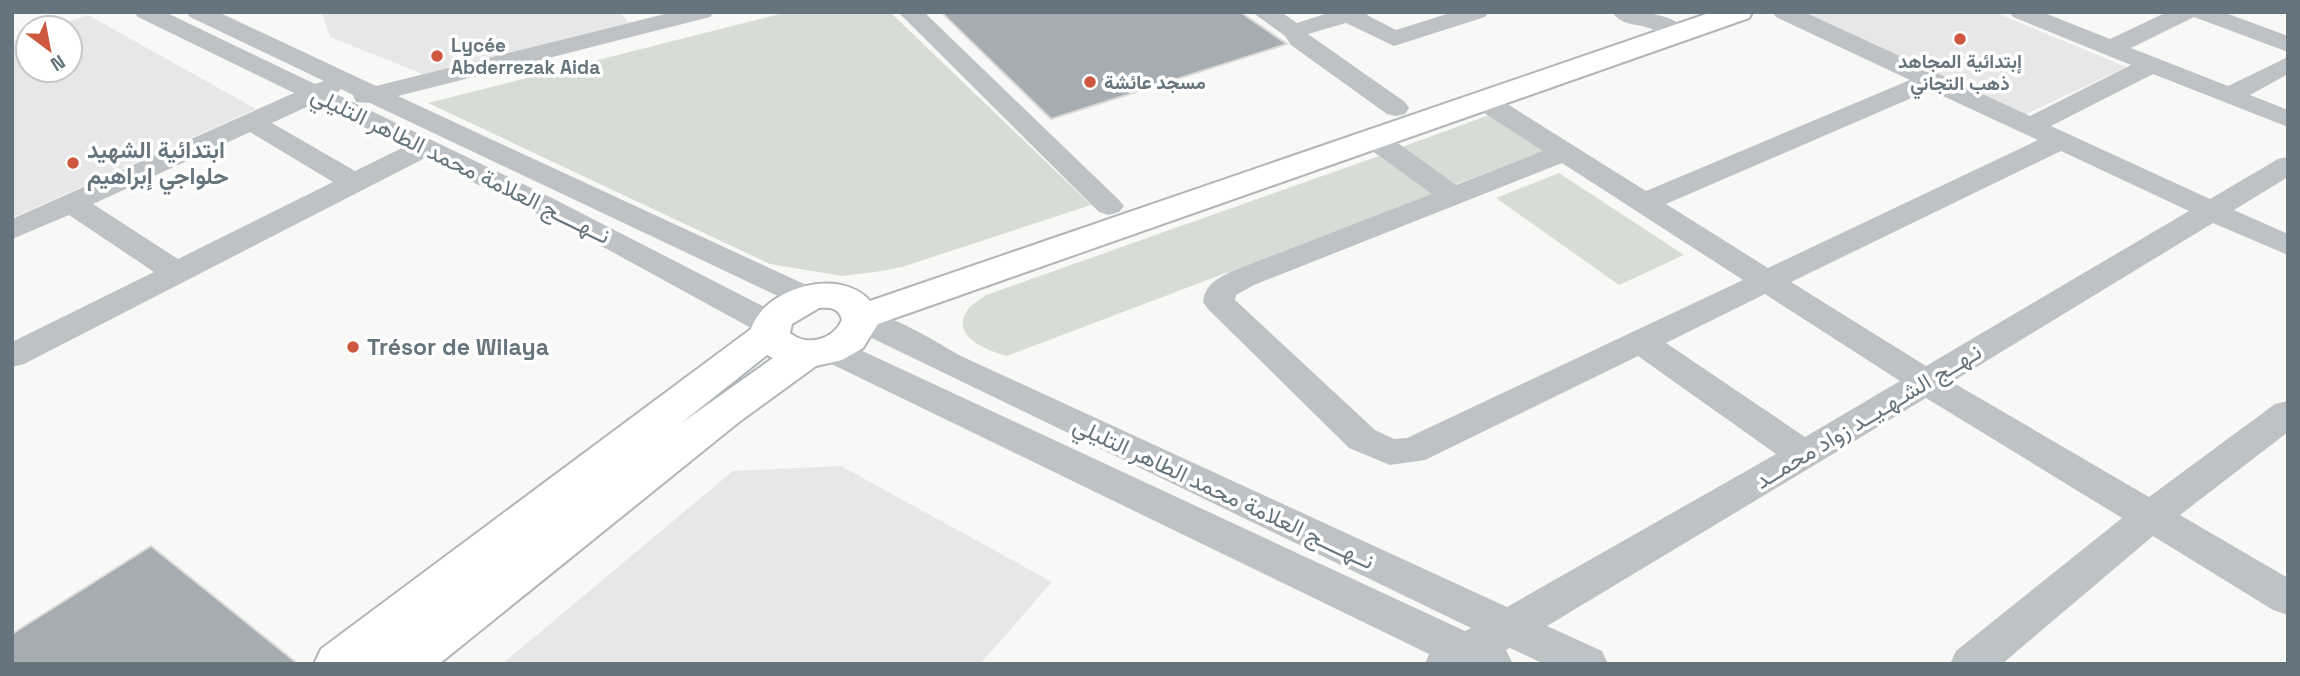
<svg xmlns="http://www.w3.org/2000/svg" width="2300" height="676" viewBox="0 0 2300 676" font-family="'Space Grotesk',Vazirmatn,sans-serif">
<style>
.built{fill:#e6e7e6}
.green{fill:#d8dcd6}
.building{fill:#a6adb2;stroke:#dadad8;stroke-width:2}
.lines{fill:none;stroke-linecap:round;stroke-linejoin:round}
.major-casing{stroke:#b0b5b8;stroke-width:4}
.minor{fill:#bec2c5;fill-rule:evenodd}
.major{fill:#fff;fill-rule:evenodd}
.poi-dot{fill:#ce573f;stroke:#fff;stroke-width:2.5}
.labels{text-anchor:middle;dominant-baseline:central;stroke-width:7;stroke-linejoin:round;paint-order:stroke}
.far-poi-label{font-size:19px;font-weight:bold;fill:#66757d;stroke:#fff;text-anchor:start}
.poi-label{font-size:23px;font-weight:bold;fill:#66757d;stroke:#fff;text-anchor:start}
.street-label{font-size:23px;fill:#66757d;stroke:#fff}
</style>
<rect width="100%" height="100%" fill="#f8f8f6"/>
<!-- built -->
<g class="built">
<path d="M 322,12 L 620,12 L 628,23 L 423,74 L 330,37 Z"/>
<path d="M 1800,12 L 1994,12 L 2126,67 L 2024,115 Z"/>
<path d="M 88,15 L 256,109 L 12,218 L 12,42 L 28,36 L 28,70 L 70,70 L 70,28 L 51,28 Z"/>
<path d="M 841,466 L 1052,582 L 980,664 L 502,664 L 733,471 Z"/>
</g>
<!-- green -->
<g class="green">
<path d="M 788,12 L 890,12 L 1091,205 L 902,267 L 882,271 L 842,276 L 770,264 L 428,103 Z"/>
<path d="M 1492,114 L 1548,150 L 1454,185 L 1402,147 Z"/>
<path d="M 1379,156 L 1434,194 L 1007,356 C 987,350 949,337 968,309 C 972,304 981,299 986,295 Z"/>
<path d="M 1559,173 L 1684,255 L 1619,285 L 1496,198 Z"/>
</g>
<!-- building -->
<g class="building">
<path d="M 941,12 L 1240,12 L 1287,44 L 1051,119 Z"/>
<path d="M 151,546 L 298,664 L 12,664 L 12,634 Z"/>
</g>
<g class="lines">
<defs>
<path id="major" d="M 1712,12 L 1752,12 L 1749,18 L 878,324 L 863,348 L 842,360 L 816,366 L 739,422 L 439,664 L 314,664 L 321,649 L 751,329 C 764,288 840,266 870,301 ZM 819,308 C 831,307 839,308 842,320 C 833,340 807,347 790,333 L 792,324 ZM 767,355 L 773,358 L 680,424 Z"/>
</defs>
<!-- major casing -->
<use href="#major" class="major-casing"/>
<!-- minor -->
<g class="minor">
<path d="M 134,12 L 165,12 L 315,84 L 324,81 L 190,17 L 186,12 L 218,12 L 376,86 L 673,12 L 714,12 L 710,17 L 398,96 L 819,291 L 824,298 L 819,305 L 808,308 L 797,305 L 370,103 L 356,102 L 353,95 L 341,89 L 336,94 L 550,197 L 784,317 L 788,325 L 784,333 L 772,336 L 760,333 L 607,249 L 425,158 L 24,364 L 12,367 L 12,342 L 154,272 L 69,215 L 12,239 L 12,219 L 294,93 L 138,17 ZM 315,103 L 404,147 L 355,171 L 272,123 ZM 250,132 L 333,182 L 178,259 L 93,204 Z"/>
<path d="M 898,12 L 924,12 L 1119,200 L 1124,206 L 1119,212 L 1109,215 L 1099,212 Z"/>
<path d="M 1252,12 L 1281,12 L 1297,23 L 1331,12 L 1370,12 L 1367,15 L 1396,30 L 1453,12 L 1489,12 L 1485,17 L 1394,46 L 1346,23 L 1308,34 L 1405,102 L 1409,108 L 1405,114 L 1396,116 L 1387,114 L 1291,45 L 1285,36 Z"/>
<path d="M 1612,12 C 1637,12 1674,11 1690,34 L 1687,39 C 1670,43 1663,33 1649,28 C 1635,23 1622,26 1612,12 Z"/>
<path d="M 1772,12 L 1804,12 L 2030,116 L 2131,65 L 2013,17 L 2009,12 L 2042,12 L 2110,39 L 2167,12 L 2223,12 L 2288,36 L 2288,52 L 2194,17 L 2131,48 L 2228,86 L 2288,57 L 2288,74 L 2250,95 L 2288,110 L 2288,127 L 2153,74 L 2051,126 L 2210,199 L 2278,159 L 2288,157 L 2288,177 L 2234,210 L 2288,234 L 2288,255 L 2213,223 L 1952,382 L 2149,497 L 2275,404 L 2288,401 L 2288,432 L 2180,515 L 2288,578 L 2288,615 L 2273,610 L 2153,536 L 2002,664 L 1950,664 L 1956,651 L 2122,518 L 1926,398 L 1547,626 L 1602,651 L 1608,664 L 1544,664 L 1510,648 L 1506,650 L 1513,664 L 1425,664 L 1429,654 L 817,357 L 812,349 L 817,341 L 829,338 L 841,341 L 1465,631 L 1471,628 L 849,327 L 845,320 L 849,313 C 880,304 935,342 963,357 L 1507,607 L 1776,454 L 1638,356 L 1425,460 L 1390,465 L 1349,448 L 1208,309 L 1203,302 C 1206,283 1216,280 1232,271 L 1432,194 L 1364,145 L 1360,139 L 1364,133 L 1374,131 L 1384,133 L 1456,185 L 1543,151 L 1475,107 L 1471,101 L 1475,95 L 1484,93 L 1493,95 L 1646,191 L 1910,80 L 1776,17 ZM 1930,90 L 2038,140 L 1768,268 L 1666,204 ZM 2061,151 L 2189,211 L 1926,366 L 1791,282 ZM 1562,163 L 1743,280 L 1407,438 L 1394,439 L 1375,430 L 1235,300 L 1236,295 L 1254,285 ZM 1765,294 L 1900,381 L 1805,437 L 1666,343 Z"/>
</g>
<!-- major -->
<use href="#major" class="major"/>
</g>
<!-- markers -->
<g class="poi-dot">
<circle cx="1960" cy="39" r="7"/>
<circle cx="437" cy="56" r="7"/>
<circle cx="1090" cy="82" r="7"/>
<circle cx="73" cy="163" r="7"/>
<circle cx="353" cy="347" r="7"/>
</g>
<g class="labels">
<!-- far-poi labels -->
<g class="far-poi-label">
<text x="451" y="45">Lycée<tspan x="451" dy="22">Abderrezak Aida</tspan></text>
<text x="1960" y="61" text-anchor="middle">إبتدائية المجاهد<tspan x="1960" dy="22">ذهب التجاني</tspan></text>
<text x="1104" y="82">مسجد عائشة</text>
</g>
<!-- poi labels -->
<g class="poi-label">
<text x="87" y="150">ابتدائية الشهيد<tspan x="87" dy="26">حلواجي إبراهيم</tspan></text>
<text x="367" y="347">Trésor de Wilaya</text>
</g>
<!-- street labels -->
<g class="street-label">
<text transform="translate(461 165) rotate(26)">نــهــــج العلامة محمد الطاهر التليلي</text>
<text transform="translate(1868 416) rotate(-31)">نـهــج الشـهـيــد زواد محمــد</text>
<text transform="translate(1224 493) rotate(25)">نــهــــج العلامة محمد الطاهر التليلي</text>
</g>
</g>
<!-- border -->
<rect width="2300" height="676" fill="none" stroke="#66757d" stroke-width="28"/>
<!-- north arrow -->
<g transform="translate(49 49) rotate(148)"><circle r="33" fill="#ffffff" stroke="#c2c8cb" stroke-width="2"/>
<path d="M0-5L12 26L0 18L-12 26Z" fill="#ce573f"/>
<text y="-10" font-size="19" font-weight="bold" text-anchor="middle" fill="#66757d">N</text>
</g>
</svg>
